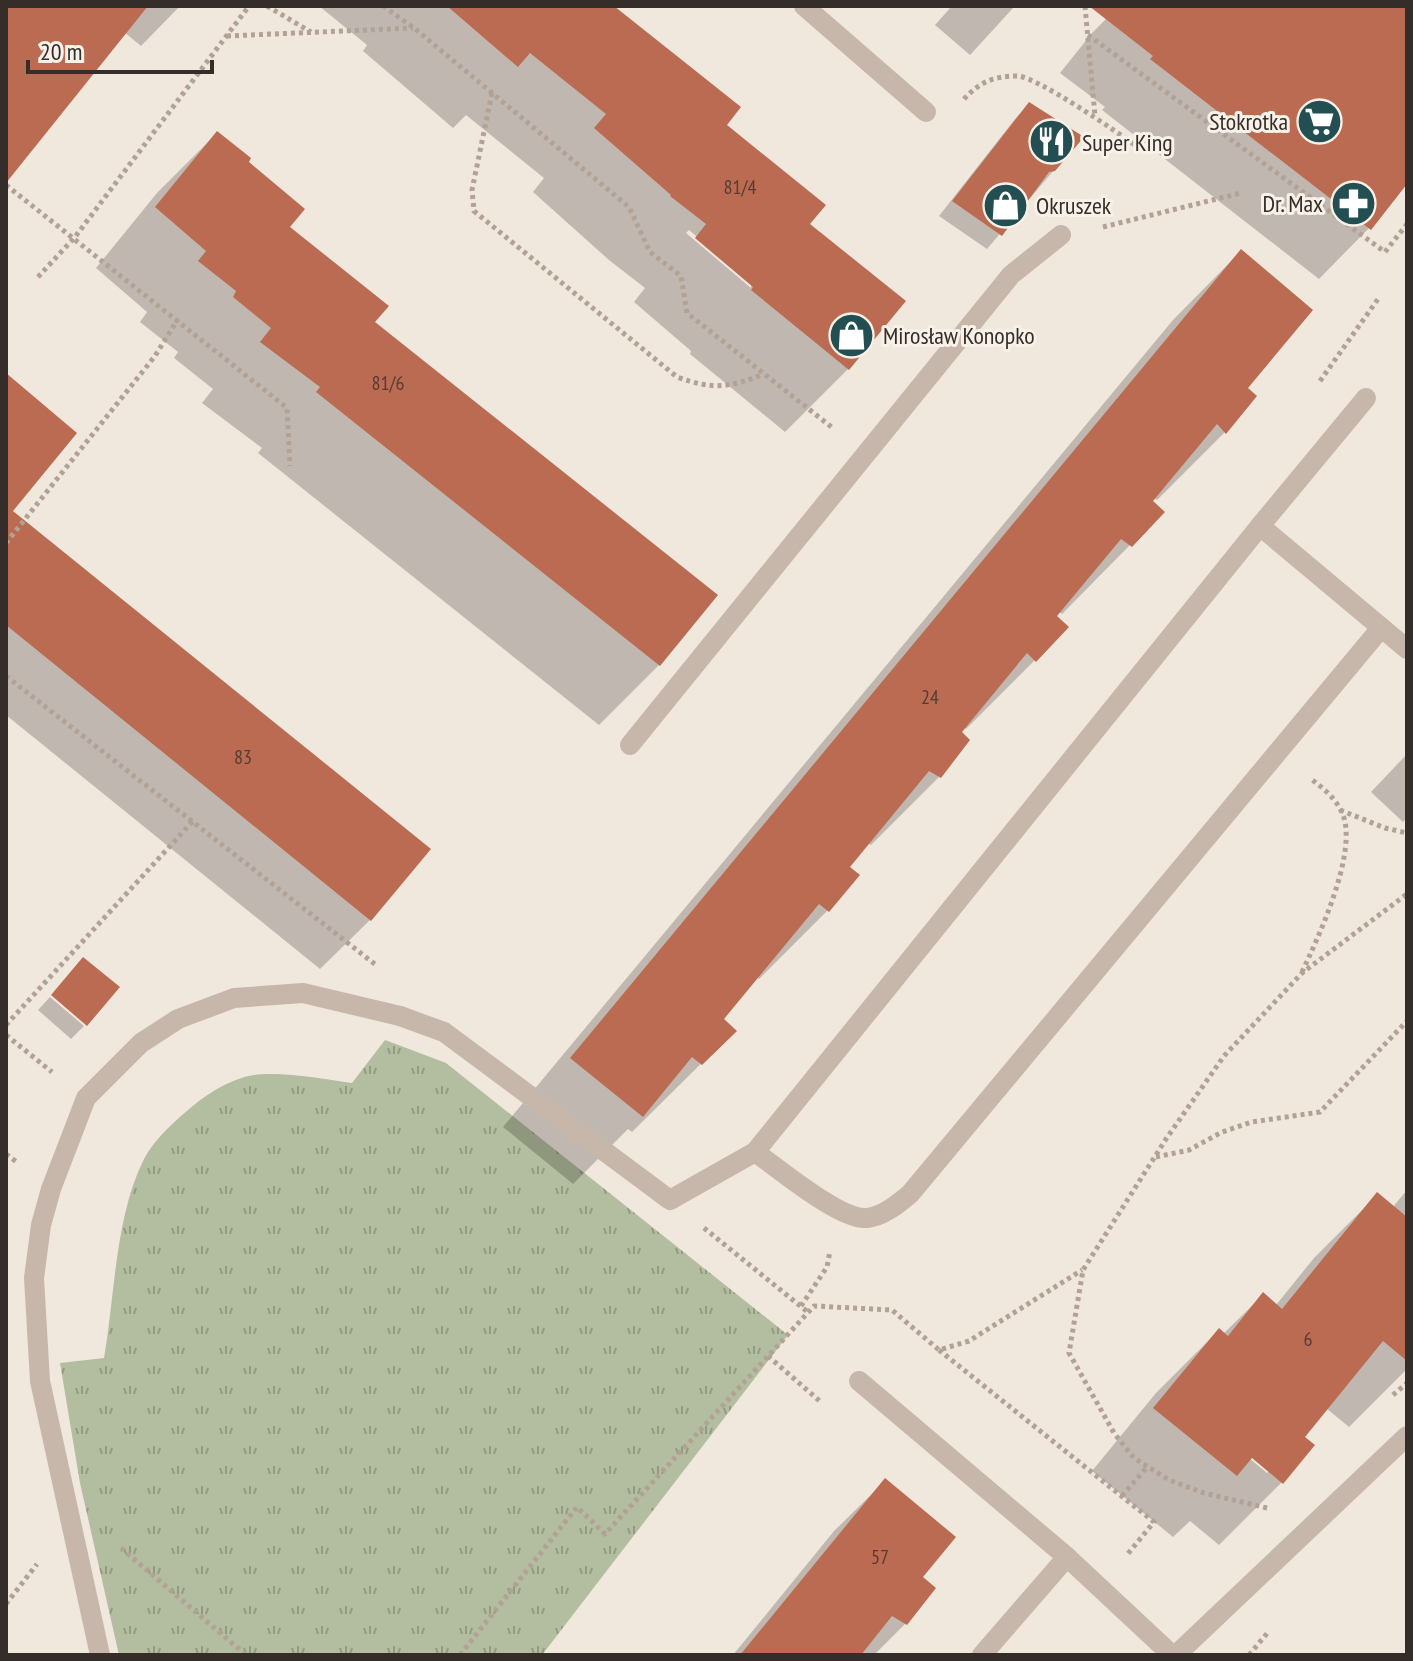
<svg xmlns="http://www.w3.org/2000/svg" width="1413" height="1661" viewBox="0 0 1413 1661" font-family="'PT Sans Narrow',sans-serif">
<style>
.grass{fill:url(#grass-tufts)}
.shadow{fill:#0003;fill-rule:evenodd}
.building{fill:#ba6b51}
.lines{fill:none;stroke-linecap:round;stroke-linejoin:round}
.path{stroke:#b2a295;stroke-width:5;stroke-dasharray:4 4;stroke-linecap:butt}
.lane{stroke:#c7b7aa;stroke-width:20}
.street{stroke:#c7b7aa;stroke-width:20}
.labels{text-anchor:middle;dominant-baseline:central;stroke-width:6;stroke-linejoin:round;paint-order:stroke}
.number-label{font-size:20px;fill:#563c33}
.poi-label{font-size:24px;fill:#352d29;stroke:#f8f1e9;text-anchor:start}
</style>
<defs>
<pattern id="grass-tufts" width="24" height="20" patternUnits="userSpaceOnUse" patternTransform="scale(2)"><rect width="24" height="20" fill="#b3bd9f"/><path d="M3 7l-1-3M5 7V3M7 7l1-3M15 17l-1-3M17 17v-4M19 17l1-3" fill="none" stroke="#929a82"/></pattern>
</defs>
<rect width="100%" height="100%" fill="#f0e7dd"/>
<!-- grass -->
<path class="grass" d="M 385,1040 L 446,1063 L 788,1335 L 542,1655 L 119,1655 L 80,1483 L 60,1363 L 104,1358 C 115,1295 115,1217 144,1159 C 155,1138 176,1120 194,1105 C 210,1092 233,1078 254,1075 C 282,1071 324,1079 352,1083 Z"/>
<!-- shadow -->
<g class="shadow">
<path d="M 6,6 L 180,6 L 141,46 L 124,32 L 6,177 Z"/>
<path d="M 319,6 L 611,6 L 724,126 L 848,369 L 785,432 L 690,354 L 691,351 L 634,302 L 645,288 L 609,260 L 533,192 L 544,178 L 466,115 L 453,128 L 363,51 L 367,45 ZM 689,230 L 751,283 L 751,288 L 686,233 Z"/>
<path d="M 952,6 L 1013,6 L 1014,7 L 970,55 L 935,25 Z"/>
<path d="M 1119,6 L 1407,6 L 1407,180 L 1369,228 L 1319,279 L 1102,110 L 1105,107 L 1060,73 L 1092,33 Z"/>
<path d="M 1030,104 L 1054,170 L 987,249 L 939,216 L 1015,119 Z"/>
<path d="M 217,133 L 247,163 L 287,227 L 372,322 L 659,665 L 599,725 L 258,453 L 262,448 L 202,403 L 213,389 L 174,358 L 178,352 L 140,322 L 147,312 L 96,268 L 157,193 Z"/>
<path d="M 1241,251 L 1246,388 L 1225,432 L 1157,500 L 1153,497 L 1130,545 L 1062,614 L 1059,612 L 1035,660 L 966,729 L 964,726 L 940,776 L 871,845 L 867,843 L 847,867 L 857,875 L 827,911 L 759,979 L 756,977 L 721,1019 L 734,1031 L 632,1132 L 628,1129 L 573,1184 L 503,1127 L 1173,320 Z"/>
<path d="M 6,376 L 10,511 L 370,920 L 320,969 L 6,715 Z"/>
<path d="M 1407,754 L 1407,817 L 1403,822 L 1371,792 Z"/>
<path d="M 50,997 L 84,1026 L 71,1039 L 38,1010 Z"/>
<path d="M 1407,1190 L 1407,1369 L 1349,1427 L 1326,1408 L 1303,1437 L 1282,1482 L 1219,1545 L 1190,1521 L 1173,1537 L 1092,1471 L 1156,1393 L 1219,1330 L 1223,1334 L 1263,1295 L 1276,1305 L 1314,1258 L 1377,1195 L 1392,1208 ZM 1245,1450 L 1270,1470 L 1267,1473 L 1243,1453 Z"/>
<path d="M 885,1481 L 921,1577 L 905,1624 L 874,1655 L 733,1655 L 834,1531 Z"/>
</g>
<!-- building -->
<g class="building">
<path d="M 6,6 L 148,6 L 6,183 Z"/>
<path d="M 447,6 L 614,6 L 741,107 L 727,125 L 826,205 L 810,224 L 906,301 L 849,370 L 751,290 L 753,287 L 695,238 L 706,224 L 670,196 L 671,195 L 594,128 L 606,114 L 530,53 L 518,67 Z"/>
<path d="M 1089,6 L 1407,6 L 1407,184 L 1371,230 L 1150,59 L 1153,56 Z"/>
<path d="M 1029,102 L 1084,137 L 1055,171 L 1049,172 L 1002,236 L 952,201 Z"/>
<path d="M 217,131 L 251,158 L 249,162 L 305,209 L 290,227 L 389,306 L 375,322 L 718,595 L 660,666 L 316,392 L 320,387 L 260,342 L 271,328 L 233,297 L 236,291 L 198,261 L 206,251 L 155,207 Z"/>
<path d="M 1241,249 L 1313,310 L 1248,388 L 1257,396 L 1226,434 L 1217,424 L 1153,501 L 1165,512 L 1132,547 L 1121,539 L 1057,616 L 1069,627 L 1036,662 L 1027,653 L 962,732 L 970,740 L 941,778 L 929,771 L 850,867 L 860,875 L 829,912 L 819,904 L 724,1019 L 737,1031 L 702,1065 L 692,1057 L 643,1117 L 570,1058 Z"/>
<path d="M 6,373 L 77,433 L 13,511 L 431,849 L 371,921 L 6,625 Z"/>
<path d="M 83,957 L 120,987 L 87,1026 L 51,995 Z"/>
<path d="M 1377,1192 L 1407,1217 L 1407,1361 L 1383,1341 L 1305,1437 L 1315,1445 L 1283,1484 L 1252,1458 L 1237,1476 L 1153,1408 L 1219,1328 L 1228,1336 L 1263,1292 L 1282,1309 Z"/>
<path d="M 885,1478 L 956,1537 L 923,1577 L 936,1588 L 907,1625 L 892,1616 L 861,1655 L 740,1655 Z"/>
</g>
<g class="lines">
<!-- path -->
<g class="path">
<path d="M 267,6 L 311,32"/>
<path d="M 383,6 L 414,28 L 629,207 L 650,252 L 681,276 L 687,313 L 834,429"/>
<path d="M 1085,6 L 1095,116"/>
<path d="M 1088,35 L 1385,252 L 1407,224"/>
<path d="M 227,36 L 413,28"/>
<path d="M 492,93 L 472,190 L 474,211 L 677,377 C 713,390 728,388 764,374"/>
<path d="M 964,99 C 980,82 993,76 1018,76 C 1037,77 1117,132 1135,145"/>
<path d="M 6,185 L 287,408 L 290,466"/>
<path d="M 1103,227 L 1241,193"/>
<path d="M 38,277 L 75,237 L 249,6"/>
<path d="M 1320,381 L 1378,299"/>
<path d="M 6,543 L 155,356 L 178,319"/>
<path d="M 6,676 L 376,965"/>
<path d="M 1340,810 L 1385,828 L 1407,833"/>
<path d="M 1302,972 C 1319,936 1353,862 1345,822 C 1341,803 1326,790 1311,779"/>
<path d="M 6,1025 L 193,821"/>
<path d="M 6,1035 L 52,1072"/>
<path d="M 6,1154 L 18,1163"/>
<path d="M 1156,1157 L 1189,1150 L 1222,1132 L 1252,1122 L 1320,1112 L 1407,1021"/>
<path d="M 704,1228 L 809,1313"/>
<path d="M 801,1306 L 827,1267 L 830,1251"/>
<path d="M 939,1350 L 1154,1522 L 1126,1556"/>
<path d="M 768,1356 L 822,1403"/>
<path d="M 1393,1395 L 1407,1383"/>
<path d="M 1122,1496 L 1147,1467"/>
<path d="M 1267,1508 L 1204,1493 L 1169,1480 L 1134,1458 L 1114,1433 L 1069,1353 L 1083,1270 L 1166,1139 L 1224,1056 L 1302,973 L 1407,894"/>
<path d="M 121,1548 L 246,1655"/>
<path d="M 6,1604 L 37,1564"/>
<path d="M 460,1655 L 577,1507 L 605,1534 L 814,1306 L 892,1310 L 939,1350 L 969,1341 L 1082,1270"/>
<path d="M 1249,1655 L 1269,1631"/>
</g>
<!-- lane -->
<g class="lane">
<path d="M 804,6 L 926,112"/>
<path d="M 630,745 L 1011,275 L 1061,235"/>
<path d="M 100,1655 L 40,1381 L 34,1278 L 41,1225 L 51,1189 L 86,1098 L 141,1043 L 178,1019 L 234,998 L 303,993 L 400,1016"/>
</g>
<!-- street -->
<g class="street">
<path d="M 1260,526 L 1366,398"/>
<path d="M 400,1016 L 444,1032 L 670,1200 L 755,1152 L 1260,526 L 1407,649"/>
<path d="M 755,1152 C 778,1168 841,1221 867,1218 C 884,1216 898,1204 910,1194 L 1381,628"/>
<path d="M 859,1381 L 1067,1557 L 1172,1655"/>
<path d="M 982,1655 L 1067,1557"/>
<path d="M 1176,1655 L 1407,1436"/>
</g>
</g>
<!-- icons -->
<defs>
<symbol id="supermarket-disc" viewBox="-11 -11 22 22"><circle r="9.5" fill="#234f52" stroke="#f8f1e9"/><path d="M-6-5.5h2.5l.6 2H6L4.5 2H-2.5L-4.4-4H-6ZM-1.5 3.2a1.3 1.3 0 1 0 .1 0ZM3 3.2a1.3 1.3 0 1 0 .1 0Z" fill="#fff"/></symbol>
<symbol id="restaurant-disc" viewBox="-11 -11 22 22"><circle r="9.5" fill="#234f52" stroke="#f8f1e9"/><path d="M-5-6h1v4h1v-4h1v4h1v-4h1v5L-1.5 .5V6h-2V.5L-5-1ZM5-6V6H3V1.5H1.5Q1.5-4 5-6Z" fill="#fff"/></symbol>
<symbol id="pharmacy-disc" viewBox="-11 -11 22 22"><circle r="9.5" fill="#234f52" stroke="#f8f1e9"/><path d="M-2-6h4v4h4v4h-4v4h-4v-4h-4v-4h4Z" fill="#fff"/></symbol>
<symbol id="shop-disc" viewBox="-11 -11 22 22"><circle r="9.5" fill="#234f52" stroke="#f8f1e9"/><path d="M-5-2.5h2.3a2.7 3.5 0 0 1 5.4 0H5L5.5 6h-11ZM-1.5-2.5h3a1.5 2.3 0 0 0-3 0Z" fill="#fff"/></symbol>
</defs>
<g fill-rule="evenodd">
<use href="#supermarket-disc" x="1294" y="96" width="51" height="51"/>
<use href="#restaurant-disc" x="1026" y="116" width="51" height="51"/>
<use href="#pharmacy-disc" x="1328" y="178" width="51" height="51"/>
<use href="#shop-disc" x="980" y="180" width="51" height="51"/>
<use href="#shop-disc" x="826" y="310" width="51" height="51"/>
</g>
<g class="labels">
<!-- number labels -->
<g class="number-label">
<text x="740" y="187">81/4</text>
<text x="388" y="383">81/6</text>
<text x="930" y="697">24</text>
<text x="243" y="757">83</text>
<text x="1308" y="1339">6</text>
<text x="880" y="1557">57</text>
</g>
<!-- poi labels -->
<g class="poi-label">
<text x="1288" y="121" text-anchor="end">Stokrotka</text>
<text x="1082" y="142">Super King</text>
<text x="1323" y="203" text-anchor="end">Dr. Max</text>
<text x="1036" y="205">Okruszek</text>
<text x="883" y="335">Mirosław Konopko</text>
</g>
</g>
<!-- border -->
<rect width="1413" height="1661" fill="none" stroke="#352d29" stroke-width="16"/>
<!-- scale -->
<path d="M28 60v12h184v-12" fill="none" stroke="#352d29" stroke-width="4"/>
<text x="40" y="60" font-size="24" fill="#352d29" stroke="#f8f1e9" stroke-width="6" paint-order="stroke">20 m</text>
</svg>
